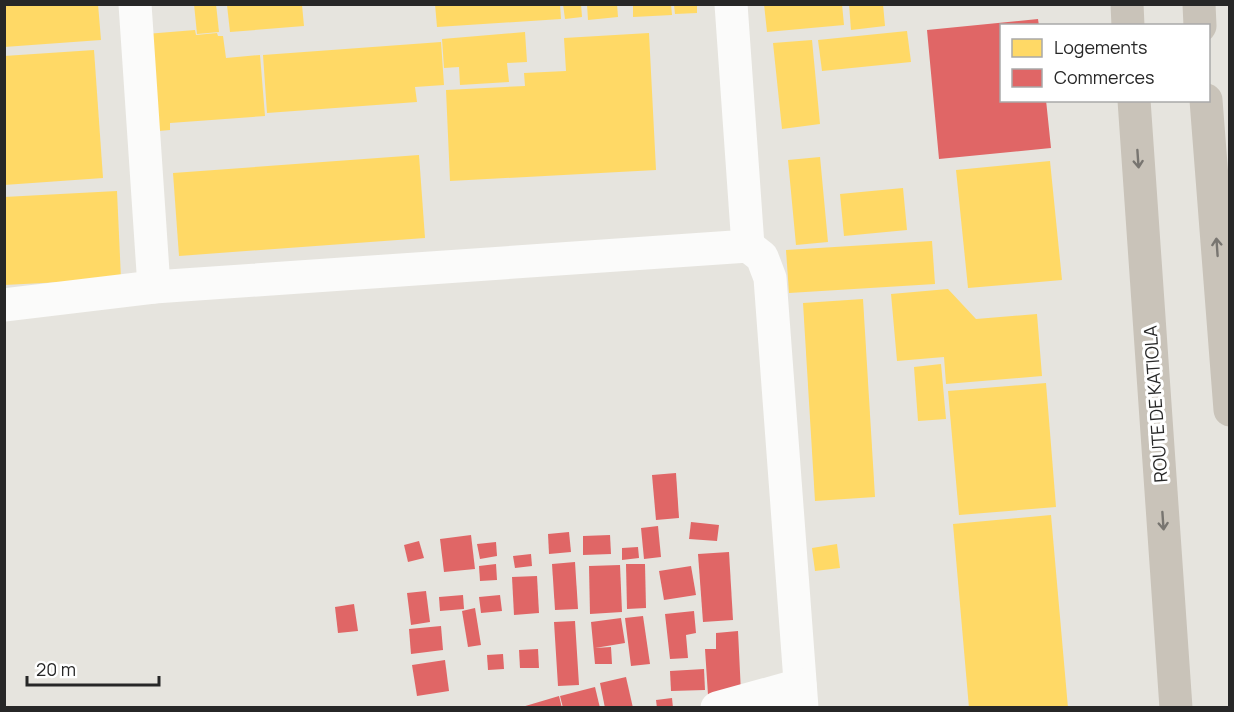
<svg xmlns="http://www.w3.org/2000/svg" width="1234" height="712" viewBox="0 0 1234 712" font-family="Manrope,sans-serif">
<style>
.homes{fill:#ffd966}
.shops{fill:#e06666}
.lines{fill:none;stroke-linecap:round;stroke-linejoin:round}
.minor{stroke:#fbfbfa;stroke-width:33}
.highway{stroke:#c9c3b9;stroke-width:33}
.oneway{stroke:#787570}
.labels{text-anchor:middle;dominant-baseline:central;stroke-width:6;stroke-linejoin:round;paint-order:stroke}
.street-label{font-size:18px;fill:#272727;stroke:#fff}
</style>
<rect width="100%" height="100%" fill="#e6e4de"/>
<!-- homes -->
<g class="homes">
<path d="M 4,4 L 98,4 L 101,40 L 4,47 Z"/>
<path d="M 194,4 L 216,4 L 219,32 L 197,34 Z"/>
<path d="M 435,4 L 560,4 L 561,19 L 437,27 Z"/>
<path d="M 563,4 L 581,4 L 582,17 L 565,19 Z"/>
<path d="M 587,4 L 617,4 L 618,17 L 588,20 Z"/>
<path d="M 633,4 L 671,4 L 672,15 L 633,17 Z"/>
<path d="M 764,4 L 842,4 L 844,25 L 767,32 Z"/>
<path d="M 849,4 L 883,4 L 885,26 L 851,30 Z"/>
<path d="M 227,5 L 302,5 L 304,26 L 230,32 Z"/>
<path d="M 674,5 L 697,5 L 697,13 L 675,14 Z"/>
<path d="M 195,30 L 196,35 L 217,33 L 218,36 L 223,36 L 226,58 L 260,55 L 265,116 L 170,123 L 170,130 L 147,132 L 146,34 Z"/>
<path d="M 907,31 L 911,62 L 822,71 L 818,40 Z"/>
<path d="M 525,32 L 527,62 L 507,63 L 509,82 L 460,85 L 459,67 L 444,68 L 442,39 Z"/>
<path d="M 649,33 L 656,170 L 450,181 L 446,90 L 525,86 L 524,73 L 566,71 L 564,38 Z"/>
<path d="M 812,40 L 820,124 L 782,129 L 773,43 Z"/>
<path d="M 441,42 L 444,85 L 415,87 L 417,102 L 267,113 L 263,55 Z"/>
<path d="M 94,50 L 103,178 L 4,185 L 4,56 Z"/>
<path d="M 419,155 L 425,238 L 179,256 L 173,173 Z"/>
<path d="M 820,157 L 828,242 L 796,245 L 788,160 Z"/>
<path d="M 1050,161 L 1062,280 L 968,288 L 956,170 Z"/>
<path d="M 903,188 L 907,230 L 844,236 L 840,194 Z"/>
<path d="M 117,191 L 121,279 L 4,285 L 4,197 Z"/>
<path d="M 932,241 L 935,284 L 789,293 L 786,250 Z"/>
<path d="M 948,289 L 976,319 L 1037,314 L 1042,376 L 946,384 L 944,357 L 897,361 L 891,294 Z"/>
<path d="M 863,299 L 875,497 L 815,501 L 803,303 Z"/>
<path d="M 941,364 L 946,419 L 918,421 L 914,367 Z"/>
<path d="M 1046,383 L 1056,507 L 959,515 L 948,391 Z"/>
<path d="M 1051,515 L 1068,708 L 969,708 L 953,524 Z"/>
<path d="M 837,544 L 840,568 L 815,571 L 812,548 Z"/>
</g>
<!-- shops -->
<g class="shops">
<path d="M 1038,19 L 1039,26 L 1002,26 L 1002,100 L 1046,100 L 1051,148 L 939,159 L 927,30 Z"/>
<path d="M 676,473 L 679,518 L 656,520 L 652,475 Z"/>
<path d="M 691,522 L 719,525 L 717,541 L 689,539 Z"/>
<path d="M 658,526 L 661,557 L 644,559 L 641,528 Z"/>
<path d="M 569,532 L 571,552 L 549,554 L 548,534 Z"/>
<path d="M 471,535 L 475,569 L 444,572 L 440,539 Z"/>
<path d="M 610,535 L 611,554 L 583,555 L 583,536 Z"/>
<path d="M 419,541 L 424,558 L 408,562 L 404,545 Z"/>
<path d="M 496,542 L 497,556 L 480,559 L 477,544 Z"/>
<path d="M 638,547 L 639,558 L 622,560 L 622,548 Z"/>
<path d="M 729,552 L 733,620 L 703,622 L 698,554 Z"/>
<path d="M 531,554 L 532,566 L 515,568 L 513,556 Z"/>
<path d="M 575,562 L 578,609 L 555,610 L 552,564 Z"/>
<path d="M 496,564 L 497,580 L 480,581 L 479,566 Z"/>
<path d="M 626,564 L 645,564 L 646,608 L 627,609 Z"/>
<path d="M 620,565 L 622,612 L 590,614 L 589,566 Z"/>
<path d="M 691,566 L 696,595 L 664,600 L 659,571 Z"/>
<path d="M 537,576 L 539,613 L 514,615 L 512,577 Z"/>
<path d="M 426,591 L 430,622 L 411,625 L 407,593 Z"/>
<path d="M 463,595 L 464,609 L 440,611 L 439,597 Z"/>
<path d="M 500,595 L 502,611 L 481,613 L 479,597 Z"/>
<path d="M 354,604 L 358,631 L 338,633 L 335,607 Z"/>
<path d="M 475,608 L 481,645 L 468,647 L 462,611 Z"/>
<path d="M 694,611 L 696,633 L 686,635 L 688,658 L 670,659 L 665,614 Z"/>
<path d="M 643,616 L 650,664 L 631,666 L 625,618 Z"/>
<path d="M 621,618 L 625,643 L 595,648 L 611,647 L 612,664 L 595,664 L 591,622 Z"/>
<path d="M 575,621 L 579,685 L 558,686 L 554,622 Z"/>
<path d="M 441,626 L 443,650 L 411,654 L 409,629 Z"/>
<path d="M 738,631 L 741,693 L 708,695 L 705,649 L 716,649 L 716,633 Z"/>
<path d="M 538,649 L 539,668 L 520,668 L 519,650 Z"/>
<path d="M 503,654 L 504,669 L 488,670 L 487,655 Z"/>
<path d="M 445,660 L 449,691 L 417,696 L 412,665 Z"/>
<path d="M 704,669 L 705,690 L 671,691 L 670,671 Z"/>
<path d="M 626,677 L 633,708 L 605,708 L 600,683 Z"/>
<path d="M 595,687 L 600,708 L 563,708 L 560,696 Z"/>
<path d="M 559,696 L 562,708 L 522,708 L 522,707 Z"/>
<path d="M 672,698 L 673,708 L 657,708 L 656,700 Z"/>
</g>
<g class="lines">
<!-- minor -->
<g class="minor">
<path d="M 135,4 L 154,287"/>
<path d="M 748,246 L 762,257 L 770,278 L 802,708"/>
<path d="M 4,305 L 154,287 L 748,246 L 731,4"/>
<path d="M 717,708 L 800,685"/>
</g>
<!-- highway -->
<g class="highway">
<path d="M 1127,4 L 1128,26"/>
<path d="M 1199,4 L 1200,26"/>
<path d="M 1134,100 L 1176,708"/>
<path d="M 1206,100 L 1230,410"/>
</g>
</g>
<!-- one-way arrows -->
<defs><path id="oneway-shaft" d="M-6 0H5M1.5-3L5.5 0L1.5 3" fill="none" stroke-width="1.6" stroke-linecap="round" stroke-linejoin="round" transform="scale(1.5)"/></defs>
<g class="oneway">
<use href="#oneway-shaft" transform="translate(1138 159) rotate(86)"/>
<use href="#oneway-shaft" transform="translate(1217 247) rotate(-94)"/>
<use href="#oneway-shaft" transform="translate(1163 521) rotate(86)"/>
</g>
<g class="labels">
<!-- street labels -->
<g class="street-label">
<text transform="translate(1155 404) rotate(-94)">ROUTE DE KATIOLA</text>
</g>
</g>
<!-- border -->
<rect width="1234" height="712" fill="none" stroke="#272727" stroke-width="12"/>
<!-- legend -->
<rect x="1000" y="24" width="210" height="78" fill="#ffffff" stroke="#a9a9a9" stroke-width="1.5"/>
<rect x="1012" y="39" width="30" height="18" fill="#ffd966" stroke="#a9a9a9" stroke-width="1.5"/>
<text x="1054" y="54" font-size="18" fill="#272727">Logements</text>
<rect x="1012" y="69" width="30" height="18" fill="#e06666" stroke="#a9a9a9" stroke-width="1.5"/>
<text x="1054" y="84" font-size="18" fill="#272727">Commerces</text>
<!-- scale -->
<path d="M27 676v9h132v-9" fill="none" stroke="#272727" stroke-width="3"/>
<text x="36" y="676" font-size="18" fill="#272727" stroke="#ffffff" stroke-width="4.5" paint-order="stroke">20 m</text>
</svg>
